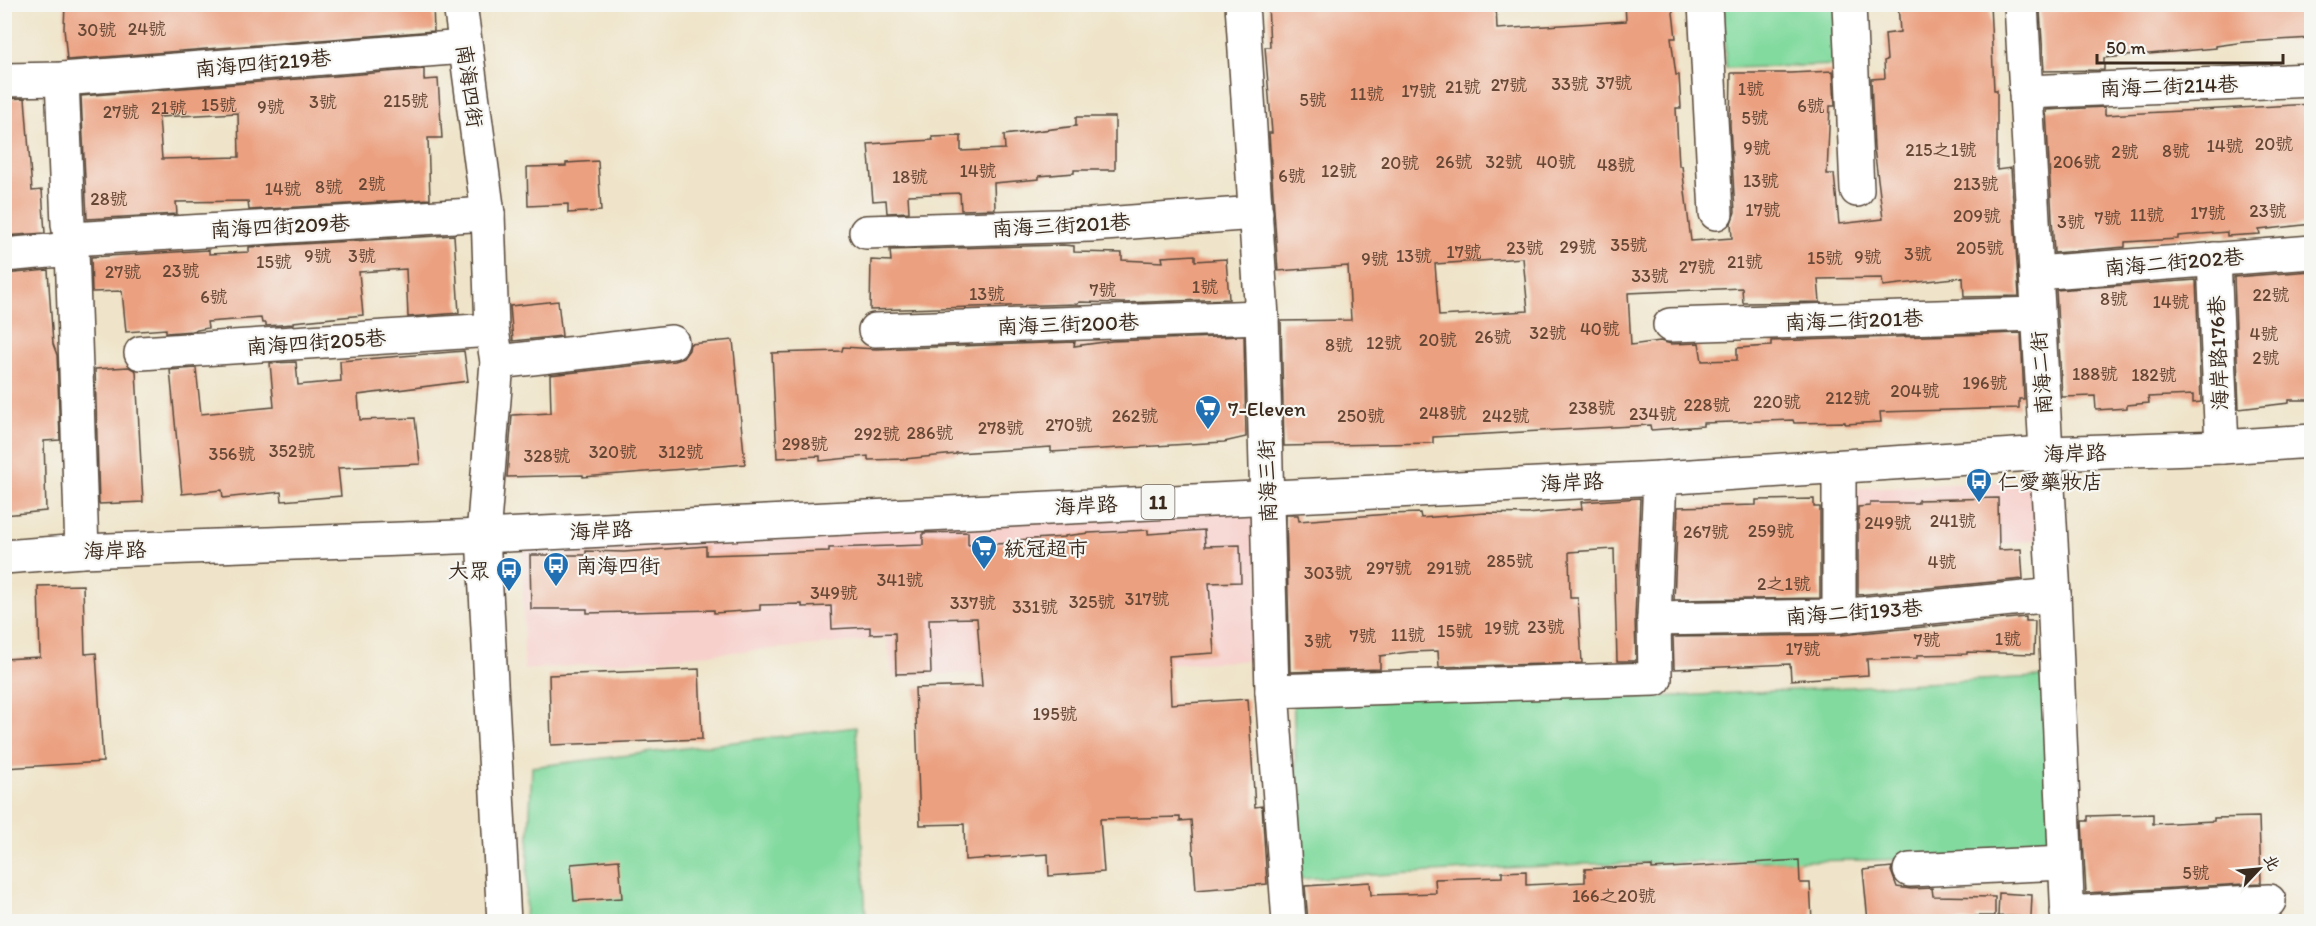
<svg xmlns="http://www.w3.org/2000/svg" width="2316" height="926" viewBox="0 0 2316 926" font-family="Itim,'LXGW WenKai TC',sans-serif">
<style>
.built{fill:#f7d0cc}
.green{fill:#82da9f;stroke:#5e825e;stroke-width:1.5}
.building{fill:#eba080;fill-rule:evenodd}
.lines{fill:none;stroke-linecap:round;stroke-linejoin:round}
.minor-casing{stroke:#564638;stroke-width:36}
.major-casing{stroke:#564638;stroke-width:36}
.minor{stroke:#fff;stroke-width:33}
.major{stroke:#fff;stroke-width:33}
.labels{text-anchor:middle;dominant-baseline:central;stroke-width:4.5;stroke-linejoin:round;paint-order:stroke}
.number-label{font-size:18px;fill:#674836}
.shield{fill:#f6f6f2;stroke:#73675e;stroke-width:1.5}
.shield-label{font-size:20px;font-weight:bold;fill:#3b2a1e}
.street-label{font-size:21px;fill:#3b2a1e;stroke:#f6f6f2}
.poi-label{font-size:21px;fill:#3b2a1e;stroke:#f6f6f2;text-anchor:start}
</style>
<rect width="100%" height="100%" fill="#f6f6f2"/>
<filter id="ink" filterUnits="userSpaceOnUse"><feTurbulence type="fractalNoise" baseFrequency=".0167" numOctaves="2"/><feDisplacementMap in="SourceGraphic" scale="12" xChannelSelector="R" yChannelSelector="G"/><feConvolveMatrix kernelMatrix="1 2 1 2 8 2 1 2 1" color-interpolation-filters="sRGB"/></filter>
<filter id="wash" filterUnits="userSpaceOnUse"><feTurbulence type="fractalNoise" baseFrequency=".008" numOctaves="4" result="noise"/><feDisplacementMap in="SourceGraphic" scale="24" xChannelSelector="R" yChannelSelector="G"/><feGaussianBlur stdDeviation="1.35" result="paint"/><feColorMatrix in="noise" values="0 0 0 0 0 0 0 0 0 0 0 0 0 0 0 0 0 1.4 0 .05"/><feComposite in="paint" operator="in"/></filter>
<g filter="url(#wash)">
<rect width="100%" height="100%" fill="#efe4c9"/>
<!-- built -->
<g class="built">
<path d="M 2036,480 L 2037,540 L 1844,560 L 1843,489 Z"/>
<path d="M 1254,499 L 1262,660 L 893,677 L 887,639 L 524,670 L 523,537 Z"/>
</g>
<!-- green -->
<g class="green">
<path d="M 1723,5 L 1837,5 L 1842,65 L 1726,68 Z"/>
<path d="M 2057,676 L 2062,857 L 1582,864 L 1300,879 L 1293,692 L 1660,697 Z"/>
<path d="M 856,727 L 866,921 L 525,922 L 532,767 Z"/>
</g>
<g id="blocks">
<!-- building -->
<g class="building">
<path d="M 65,4 L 433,4 L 434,31 L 67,60 L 64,28 Z"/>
<path d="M 1268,4 L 1496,4 L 1497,29 L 1626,21 L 1625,4 L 1672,4 L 1676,38 L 1671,38 L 1676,75 L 1679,75 L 1681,108 L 1676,108 L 1679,166 L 1682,166 L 1691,241 L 1732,238 L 1731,223 L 1735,212 L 1730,125 L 1731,73 L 1790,73 L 1833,71 L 1835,106 L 1830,106 L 1827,174 L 1834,174 L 1839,224 L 1883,219 L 1874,148 L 1871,79 L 1885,78 L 1884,61 L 1887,60 L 1885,34 L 1900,32 L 1898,4 L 1990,4 L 1994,90 L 1997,90 L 1997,170 L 2011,168 L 2019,296 L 1964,297 L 1963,277 L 1883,286 L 1882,278 L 1818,279 L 1820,302 L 1743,303 L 1742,288 L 1628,293 L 1631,345 L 1660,341 L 1671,344 L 1699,343 L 1702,361 L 1737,360 L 1737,348 L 1771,346 L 1771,341 L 2021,333 L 2024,399 L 2019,399 L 2019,408 L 1880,412 L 1881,422 L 1845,424 L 1845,422 L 1794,423 L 1793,420 L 1703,423 L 1703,426 L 1651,430 L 1650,425 L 1433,437 L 1433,443 L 1284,446 L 1281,321 L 1351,320 L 1348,266 L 1278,271 L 1269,133 L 1272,133 L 1265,47 L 1270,47 ZM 1523,258 L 1528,311 L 1439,316 L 1435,264 Z"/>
<path d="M 2106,4 L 2312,4 L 2312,38 L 2245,42 L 2216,46 L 2216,48 L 2104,58 L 2104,70 L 2044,71 L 2040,11 L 2106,8 Z"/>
<path d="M 424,69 L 424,80 L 438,79 L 442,138 L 428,138 L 430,199 L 249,210 L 248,201 L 176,202 L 177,214 L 87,219 L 81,96 ZM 238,113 L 239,157 L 162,159 L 159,117 Z"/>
<path d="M 25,98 L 32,191 L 42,190 L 45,233 L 4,236 L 4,99 Z"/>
<path d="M 2312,104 L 2312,224 L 2259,230 L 2260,234 L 2227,236 L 2227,232 L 2178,236 L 2178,239 L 2125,242 L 2125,247 L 2054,253 L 2046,110 L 2105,107 L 2105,115 Z"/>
<path d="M 1076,117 L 1115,117 L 1115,170 L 1074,170 L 1074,173 L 1039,176 L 1039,179 L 994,183 L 995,209 L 961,210 L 960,193 L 908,195 L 909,212 L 887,213 L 886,200 L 873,201 L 868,144 L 933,140 L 932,137 L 961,136 L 961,151 L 1005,149 L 1004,135 L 1076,126 Z"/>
<path d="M 598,161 L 601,211 L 568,213 L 568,204 L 528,206 L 527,167 L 566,166 L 566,163 Z"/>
<path d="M 454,235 L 459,313 L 408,317 L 406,269 L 359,272 L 363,315 L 293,322 L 293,324 L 266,326 L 266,323 L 262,323 L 261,318 L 207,322 L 208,328 L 192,331 L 166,333 L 166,329 L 126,332 L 122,291 L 92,292 L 91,257 L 209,250 L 209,254 L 249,252 L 249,247 Z"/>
<path d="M 1063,245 L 1074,246 L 1074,252 L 1122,253 L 1122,260 L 1163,262 L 1162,257 L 1195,255 L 1195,261 L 1226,259 L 1229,299 L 1123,303 L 1079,302 L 1078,304 L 870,310 L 871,260 L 891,261 L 890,250 Z"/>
<path d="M 48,270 L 53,344 L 57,355 L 60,440 L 44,441 L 46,511 L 4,515 L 4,274 Z"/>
<path d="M 2312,271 L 2312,400 L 2289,400 L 2289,403 L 2239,409 L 2234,277 Z"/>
<path d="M 2196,280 L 2201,402 L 2193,403 L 2193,395 L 2148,397 L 2149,403 L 2127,405 L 2127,408 L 2096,410 L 2095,396 L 2062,397 L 2056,290 Z"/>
<path d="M 558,301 L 562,336 L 513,341 L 510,306 Z"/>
<path d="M 1244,336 L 1246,437 L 1224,442 L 1051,452 L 1051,447 L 956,453 L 956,454 L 904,459 L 868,460 L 868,456 L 820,461 L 820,456 L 777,458 L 772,353 L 842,351 L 843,347 L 876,349 L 1075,342 L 1074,346 L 1112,341 Z"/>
<path d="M 733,340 L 745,464 L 583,477 L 583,475 L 507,477 L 512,415 L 551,413 L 550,375 L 674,361 L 683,358 L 689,350 L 690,344 Z"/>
<path d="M 464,351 L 468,381 L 358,395 L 360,420 L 415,418 L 420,464 L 338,468 L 341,496 L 282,501 L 281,492 L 223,498 L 222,490 L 182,494 L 170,370 L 196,368 L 201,414 L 274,407 L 270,363 L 296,362 L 298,385 L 341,381 L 340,361 Z"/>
<path d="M 129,367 L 136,371 L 143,502 L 99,504 L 95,369 Z"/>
<path d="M 1640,498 L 1635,618 L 1636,661 L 1617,661 L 1614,549 L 1569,552 L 1570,598 L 1578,598 L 1582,663 L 1439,667 L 1438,651 L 1410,652 L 1380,656 L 1380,669 L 1290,672 L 1286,515 L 1298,515 L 1299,521 L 1389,514 L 1420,513 L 1421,518 L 1486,513 L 1527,514 L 1582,509 L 1581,502 Z"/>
<path d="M 1998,498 L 1999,550 L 2021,549 L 2023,579 L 1858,595 L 1858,507 L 1870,506 L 1870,503 L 1918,503 L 1918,500 Z"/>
<path d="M 1814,499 L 1814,507 L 1820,507 L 1820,598 L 1674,600 L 1678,507 L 1756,505 L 1756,500 Z"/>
<path d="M 1148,530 L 1148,534 L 1204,530 L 1205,546 L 1240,545 L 1241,582 L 1209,583 L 1214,653 L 1169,656 L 1171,704 L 1248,699 L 1255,807 L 1262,806 L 1267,884 L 1196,890 L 1191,820 L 1180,821 L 1180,817 L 1100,819 L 1104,872 L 1049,876 L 1048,854 L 965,860 L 964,824 L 920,825 L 915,688 L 982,686 L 977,618 L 929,619 L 931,673 L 896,674 L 895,633 L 870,634 L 870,627 L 832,629 L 831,606 L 802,607 L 802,604 L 760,605 L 760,610 L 714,613 L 714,610 L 587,613 L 587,609 L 531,609 L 530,555 L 586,555 L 586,551 L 624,552 L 706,546 L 706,555 L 829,551 L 829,548 L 923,545 L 923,533 L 968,532 L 968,545 L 1017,543 L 1016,540 L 1065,537 L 1065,536 L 1089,533 Z"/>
<path d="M 83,585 L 85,654 L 96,653 L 103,762 L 4,768 L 4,659 L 40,657 L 38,586 Z"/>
<path d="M 2026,617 L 2026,621 L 2035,621 L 2034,654 L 1967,652 L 1967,654 L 1917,655 L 1917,658 L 1867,659 L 1868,675 L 1791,680 L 1790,664 L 1674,669 L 1673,637 L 1841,635 Z"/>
<path d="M 699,669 L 702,739 L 551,745 L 549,675 Z"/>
<path d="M 2153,814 L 2153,824 L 2214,821 L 2214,818 L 2259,817 L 2261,883 L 2086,893 L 2082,821 L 2088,821 L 2088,816 Z"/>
<path d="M 619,860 L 622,898 L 574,901 L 571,864 Z"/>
<path d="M 1799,860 L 1800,883 L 1810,883 L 1812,921 L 1308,921 L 1305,886 L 1370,882 L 1371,895 L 1436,893 L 1435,879 L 1502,877 L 1502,872 L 1526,871 L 1526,885 L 1585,882 L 1585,869 L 1652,866 L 1652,869 Z"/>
<path d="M 1892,867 L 1891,871 L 1897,887 L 1911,889 L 1932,888 L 1933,896 L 1995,897 L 1995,916 L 1976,916 L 1976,921 L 1868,921 L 1863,870 Z"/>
<path d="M 1999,893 L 2032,895 L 2031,917 L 1998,916 Z"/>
</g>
</g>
</g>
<g filter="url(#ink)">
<use href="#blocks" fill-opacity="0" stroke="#564638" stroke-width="1.5"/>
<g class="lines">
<defs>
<g id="minor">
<path d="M 460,4 L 488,214 L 492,330 L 497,362 L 483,536 L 504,922"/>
<path d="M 1242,4 L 1262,317 L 1272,691 L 1289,922"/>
<path d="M 1705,4 L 1716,213"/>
<path d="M 1849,4 L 1857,190"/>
<path d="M 2021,4 L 2054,595 L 2068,922"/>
<path d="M 62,79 L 68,224 L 72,249 L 82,551"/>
<path d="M 4,80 L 62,79 L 464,47"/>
<path d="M 2026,92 L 2312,80"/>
<path d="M 866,232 L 1090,225 L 1256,213"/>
<path d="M 71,239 L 488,214"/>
<path d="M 4,255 L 72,249"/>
<path d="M 2214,259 L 2222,447"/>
<path d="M 2036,273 L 2312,252"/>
<path d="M 1670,325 L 2037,314"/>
<path d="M 875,330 L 1262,317"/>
<path d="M 141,353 L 492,330"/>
<path d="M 497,362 L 672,342"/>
<path d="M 1839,616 L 1839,468"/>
<path d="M 1654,619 L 1839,616 L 2054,595"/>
<path d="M 1272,691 L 1655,679 L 1654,619 L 1660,478"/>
<path d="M 1910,870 L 2065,863"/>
<path d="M 2067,913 L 2269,901"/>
</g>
<path id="major" d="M 4,557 L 82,551 L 483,536 L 1660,478 L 2047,453 L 2222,447 L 2312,441"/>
</defs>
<!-- minor casing -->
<use href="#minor" class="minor-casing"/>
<!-- major casing -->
<use href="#major" class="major-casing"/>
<!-- minor -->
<use href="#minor" class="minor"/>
<!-- major -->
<use href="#major" class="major"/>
</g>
</g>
<!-- icons -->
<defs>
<symbol id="supermarket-pin" viewBox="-11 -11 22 30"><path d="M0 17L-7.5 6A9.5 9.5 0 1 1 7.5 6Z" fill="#1f6fb2" stroke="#f6f6f2"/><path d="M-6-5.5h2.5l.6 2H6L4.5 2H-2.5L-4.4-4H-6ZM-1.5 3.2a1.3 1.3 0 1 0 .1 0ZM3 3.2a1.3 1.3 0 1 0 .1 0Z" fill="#fff"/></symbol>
<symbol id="bus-pin" viewBox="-11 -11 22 30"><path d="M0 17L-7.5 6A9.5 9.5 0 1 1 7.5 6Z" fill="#1f6fb2" stroke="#f6f6f2"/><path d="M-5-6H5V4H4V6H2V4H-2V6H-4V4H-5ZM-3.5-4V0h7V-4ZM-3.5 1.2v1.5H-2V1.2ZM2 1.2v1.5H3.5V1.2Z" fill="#fff"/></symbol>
</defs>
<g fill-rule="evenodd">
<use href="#supermarket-pin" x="1193" y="393" width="30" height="40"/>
<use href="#bus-pin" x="1964" y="466" width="30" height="40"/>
<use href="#supermarket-pin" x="969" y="533" width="30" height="40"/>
<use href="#bus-pin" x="541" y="550" width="30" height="40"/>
<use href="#bus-pin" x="494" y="555" width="30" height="40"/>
</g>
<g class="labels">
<!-- number labels -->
<g class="number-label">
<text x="147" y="29">24號</text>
<text x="97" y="30">30號</text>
<text x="1614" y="83">37號</text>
<text x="1570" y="84">33號</text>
<text x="1509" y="85">27號</text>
<text x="1463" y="87">21號</text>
<text x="1751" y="89">1號</text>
<text x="1419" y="91">17號</text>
<text x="1367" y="94">11號</text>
<text x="1313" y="100">5號</text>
<text x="406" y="101">215號</text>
<text x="323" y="102">3號</text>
<text x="219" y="105">15號</text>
<text x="1811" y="106">6號</text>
<text x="271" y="107">9號</text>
<text x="169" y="108">21號</text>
<text x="121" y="112">27號</text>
<text x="1755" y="118">5號</text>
<text x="2274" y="144">20號</text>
<text x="2225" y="146">14號</text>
<text x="1757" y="148">9號</text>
<text x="1941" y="150">215之1號</text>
<text x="2176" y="151">8號</text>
<text x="2125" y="152">2號</text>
<text x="1454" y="162">26號</text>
<text x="1504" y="162">32號</text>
<text x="1556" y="162">40號</text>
<text x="2077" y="162">206號</text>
<text x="1400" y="163">20號</text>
<text x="1616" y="165">48號</text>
<text x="978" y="171">14號</text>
<text x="1339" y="171">12號</text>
<text x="1292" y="176">6號</text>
<text x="910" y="177">18號</text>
<text x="1761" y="181">13號</text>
<text x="372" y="184">2號</text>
<text x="1976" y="184">213號</text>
<text x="329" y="187">8號</text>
<text x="283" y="189">14號</text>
<text x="109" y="199">28號</text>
<text x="1763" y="210">17號</text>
<text x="2268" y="211">23號</text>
<text x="2208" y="213">17號</text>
<text x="2147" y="215">11號</text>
<text x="1977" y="216">209號</text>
<text x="2108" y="218">7號</text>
<text x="2071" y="222">3號</text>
<text x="1629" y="245">35號</text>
<text x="1578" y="247">29號</text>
<text x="1525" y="248">23號</text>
<text x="1980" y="248">205號</text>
<text x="1464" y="252">17號</text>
<text x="1918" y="254">3號</text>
<text x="318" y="256">9號</text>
<text x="362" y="256">3號</text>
<text x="1414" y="256">13號</text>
<text x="1868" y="257">9號</text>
<text x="1825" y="258">15號</text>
<text x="1375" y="259">9號</text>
<text x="274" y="262">15號</text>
<text x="1745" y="262">21號</text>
<text x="1697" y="267">27號</text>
<text x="181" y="271">23號</text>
<text x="123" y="272">27號</text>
<text x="1650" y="276">33號</text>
<text x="1205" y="287">1號</text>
<text x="1103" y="290">7號</text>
<text x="987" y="294">13號</text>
<text x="2271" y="295">22號</text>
<text x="214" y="297">6號</text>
<text x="2114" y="299">8號</text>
<text x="2171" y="302">14號</text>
<text x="1600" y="329">40號</text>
<text x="1548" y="333">32號</text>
<text x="2264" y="334">4號</text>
<text x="1493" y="337">26號</text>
<text x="1438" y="340">20號</text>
<text x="1384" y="343">12號</text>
<text x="1339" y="345">8號</text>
<text x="2266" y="358">2號</text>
<text x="2095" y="374">188號</text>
<text x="2154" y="375">182號</text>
<text x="1985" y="383">196號</text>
<text x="1915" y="391">204號</text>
<text x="1848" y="398">212號</text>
<text x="1777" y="402">220號</text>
<text x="1707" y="405">228號</text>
<text x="1592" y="408">238號</text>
<text x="1443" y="413">248號</text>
<text x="1653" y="414">234號</text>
<text x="1135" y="416">262號</text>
<text x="1361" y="416">250號</text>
<text x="1506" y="416">242號</text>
<text x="1069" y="425">270號</text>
<text x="1001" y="428">278號</text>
<text x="930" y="433">286號</text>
<text x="877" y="434">292號</text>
<text x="805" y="444">298號</text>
<text x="292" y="451">352號</text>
<text x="613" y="452">320號</text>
<text x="681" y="452">312號</text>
<text x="232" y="454">356號</text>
<text x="547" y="456">328號</text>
<text x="1953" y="521">241號</text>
<text x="1888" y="523">249號</text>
<text x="1771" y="531">259號</text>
<text x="1706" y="532">267號</text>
<text x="1510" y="561">285號</text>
<text x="1942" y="562">4號</text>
<text x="1389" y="568">297號</text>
<text x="1449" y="568">291號</text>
<text x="1328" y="573">303號</text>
<text x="900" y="580">341號</text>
<text x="1784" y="584">2之1號</text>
<text x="834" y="593">349號</text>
<text x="1147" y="599">317號</text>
<text x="1092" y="602">325號</text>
<text x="973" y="603">337號</text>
<text x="1035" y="607">331號</text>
<text x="1546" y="627">23號</text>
<text x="1502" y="628">19號</text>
<text x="1455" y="631">15號</text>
<text x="1408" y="635">11號</text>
<text x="1363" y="636">7號</text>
<text x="2008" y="639">1號</text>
<text x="1927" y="640">7號</text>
<text x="1318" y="641">3號</text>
<text x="1803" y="649">17號</text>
<text x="1055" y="714">195號</text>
<text x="2196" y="873">5號</text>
<text x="1614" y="896">166之20號</text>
</g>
<!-- shield labels -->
<rect class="shield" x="1141.5" y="485" width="33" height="34" rx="4.5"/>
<g class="shield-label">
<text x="1158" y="502">11</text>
</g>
<!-- street labels -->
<g class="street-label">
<text transform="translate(263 63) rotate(-5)">南海四街219巷</text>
<text transform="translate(470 86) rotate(82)">南海四街</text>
<text transform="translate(2169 86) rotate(-2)">南海二街214巷</text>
<text transform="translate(1061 225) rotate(-3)">南海三街201巷</text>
<text transform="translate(280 226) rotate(-3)">南海四街209巷</text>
<text transform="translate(2174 262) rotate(-5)">南海二街202巷</text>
<text transform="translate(1854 320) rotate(-2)">南海二街201巷</text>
<text transform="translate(1068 324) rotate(-2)">南海三街200巷</text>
<text transform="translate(316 342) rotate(-4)">南海四街205巷</text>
<text transform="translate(2218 353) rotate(-92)">海岸路176巷</text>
<text transform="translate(2041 373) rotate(-94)">南海二街</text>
<text transform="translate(2075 453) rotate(-2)">海岸路</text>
<text transform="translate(1267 481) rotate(-92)">南海三街</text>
<text transform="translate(1572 482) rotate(-3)">海岸路</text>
<text transform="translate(1086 505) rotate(-3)">海岸路</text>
<text transform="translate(601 530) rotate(-3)">海岸路</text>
<text transform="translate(115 550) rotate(-2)">海岸路</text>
<text transform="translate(1854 612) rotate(-4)">南海二街193巷</text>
</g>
<!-- poi labels -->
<g class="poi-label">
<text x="1228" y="408">7-Eleven</text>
<text x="1998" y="481">仁愛藥妝店</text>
<text x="1004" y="548">統冠超市</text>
<text x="576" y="565">南海四街</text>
<text x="490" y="570" text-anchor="end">大眾</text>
</g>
</g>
<!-- margin -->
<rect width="2316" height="926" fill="none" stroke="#f6f6f2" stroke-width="24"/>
<!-- north arrow -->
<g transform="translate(2259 869) rotate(64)" stroke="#f6f6f2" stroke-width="4.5" paint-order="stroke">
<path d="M0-4.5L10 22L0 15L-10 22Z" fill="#3b2a1e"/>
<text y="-9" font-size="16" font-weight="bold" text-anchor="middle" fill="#3b2a1e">北</text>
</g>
<!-- scale -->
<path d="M2097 54v9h186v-9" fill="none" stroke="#3b2a1e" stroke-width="3"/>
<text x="2106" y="54" font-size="18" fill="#3b2a1e" stroke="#f6f6f2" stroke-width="4.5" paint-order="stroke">50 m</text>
</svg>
